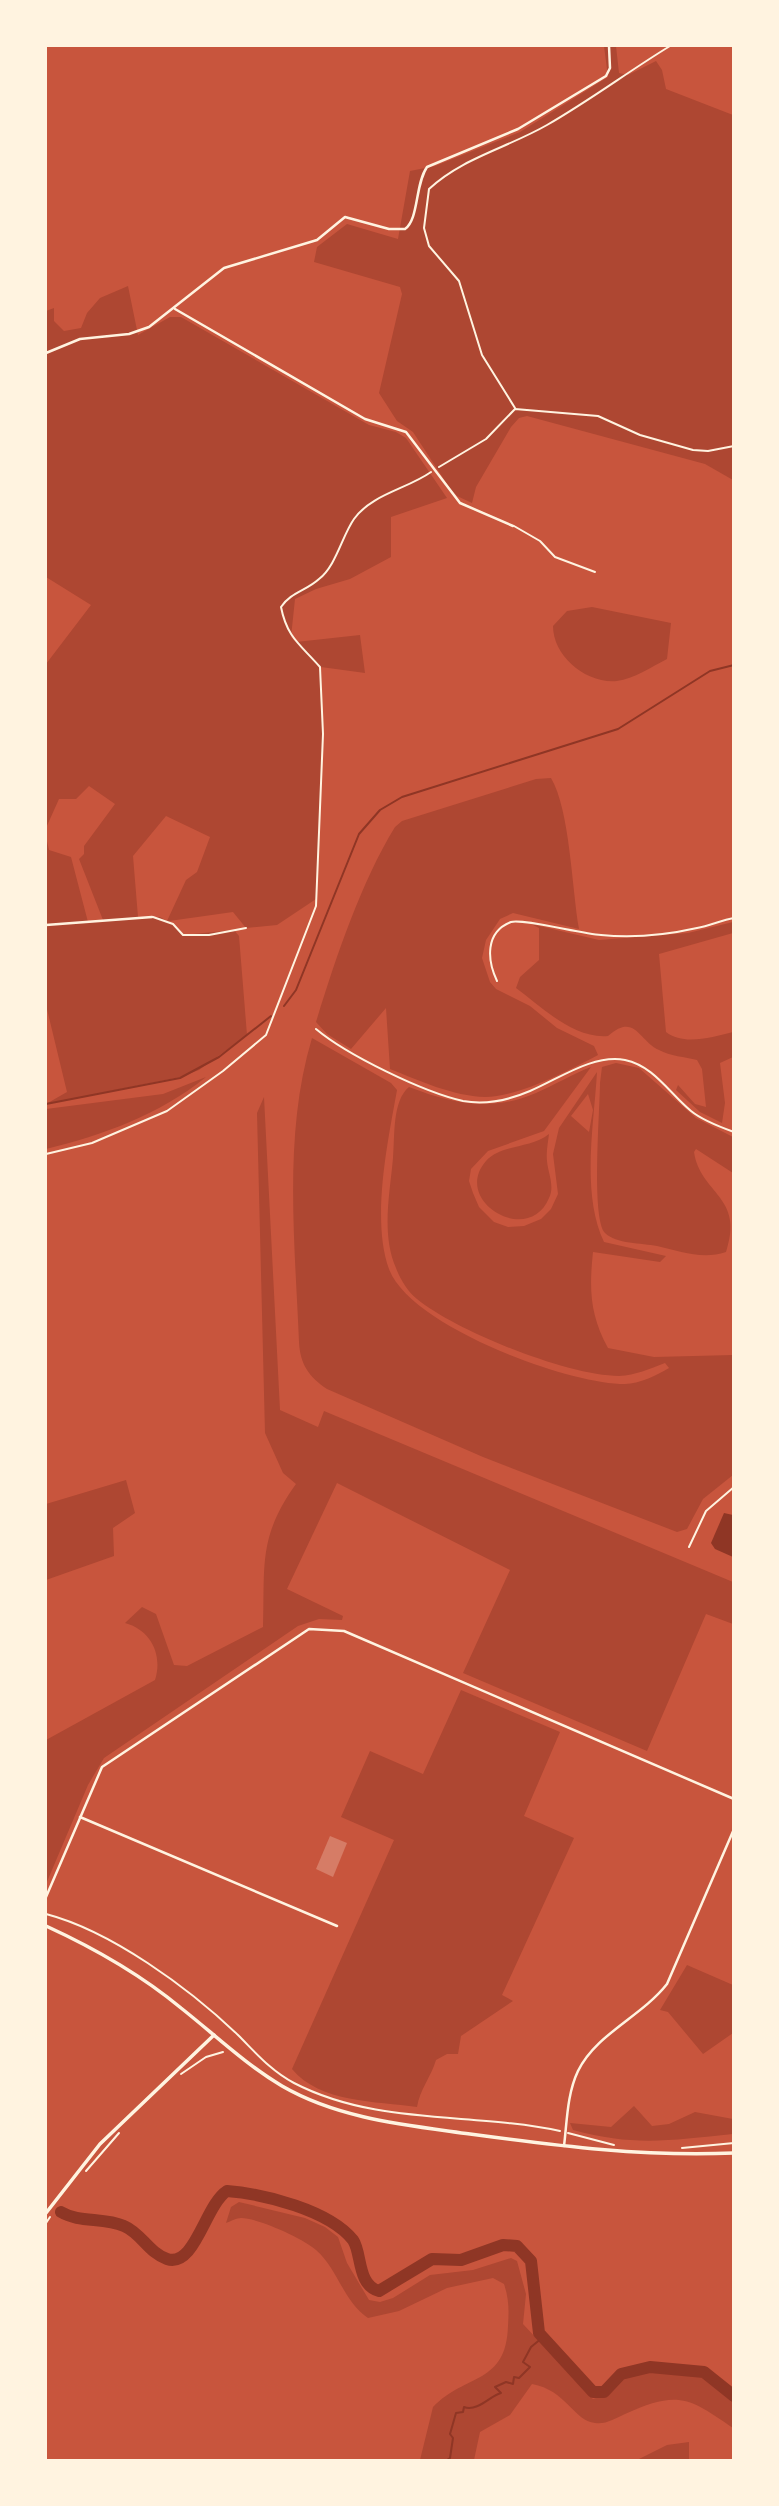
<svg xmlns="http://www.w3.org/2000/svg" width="779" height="2506" viewBox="0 0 779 2506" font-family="Mulish,sans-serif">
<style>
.green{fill:#ae4732;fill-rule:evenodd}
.water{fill:#8f3625}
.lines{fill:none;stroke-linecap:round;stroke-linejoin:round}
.stream{stroke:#8f3625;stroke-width:2}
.river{stroke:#8f3625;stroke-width:12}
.building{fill:#d67c66}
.path{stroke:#fff3e0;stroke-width:2}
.service{stroke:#fff3e0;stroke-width:2}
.minor{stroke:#fff3e0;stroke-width:2.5}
.tertiary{stroke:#fff3e0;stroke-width:3.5}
.secondary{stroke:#fff3e0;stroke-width:3.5}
</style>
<rect width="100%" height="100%" fill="#c8553d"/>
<!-- green -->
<g class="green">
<path d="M 604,46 L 616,46 L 619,73 L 628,75 L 656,61 L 662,70 L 666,89 L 733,115 L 733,480 L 705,464 L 527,416 L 519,418 L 511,427 L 476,487 L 472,503 L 457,496 L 449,487 L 413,432 L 397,421 L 379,393 L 402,294 L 400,287 L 314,262 L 317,247 L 347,224 L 398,239 L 410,171 L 435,166 L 520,132 L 608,77 Z"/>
<path d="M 128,286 L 138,335 L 170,317 L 181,317 L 369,425 L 396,432 L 406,438 L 447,498 L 391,517 L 391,557 L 350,579 L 316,589 L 295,599 L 291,637 L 296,642 L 360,635 L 365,673 L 321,667 L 323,734 L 316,899 L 277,925 L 246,928 L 233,912 L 169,921 L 183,935 L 234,930 L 239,936 L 247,1035 L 199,1070 L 180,1077 L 46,1104 L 67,1092 L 46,1005 L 46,837 L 49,850 L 71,857 L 88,922 L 103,920 L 79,859 L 84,854 L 84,846 L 115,804 L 89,786 L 76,799 L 59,799 L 46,828 L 46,664 L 91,605 L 46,577 L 46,311 L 54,308 L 54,321 L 64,331 L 81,328 L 87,313 L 100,298 ZM 166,816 L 210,837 L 197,872 L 186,880 L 167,921 L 160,917 L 138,917 L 133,856 Z"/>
<path d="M 592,607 L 671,623 L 667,659 C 651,667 634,679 617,681 C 586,684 553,656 553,626 L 567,611 Z"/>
<path d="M 551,778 C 570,810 572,890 579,929 L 513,913 L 500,919 L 486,940 L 482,958 L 490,982 L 496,989 L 530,1006 L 557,1028 L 594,1046 L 598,1055 C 568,1071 518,1097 485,1097 C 453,1096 420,1081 390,1069 L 386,1008 L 351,1049 L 327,1034 L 316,1022 C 335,960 361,882 395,827 L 402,821 L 536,779 Z"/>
<path d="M 733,922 L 733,933 L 659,954 L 666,1032 C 684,1046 712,1037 733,1032 L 733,1057 L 720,1063 L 725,1103 L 722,1123 L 700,1112 L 676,1090 L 678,1085 L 695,1104 L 706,1107 L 702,1069 L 697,1060 C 685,1057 670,1056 659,1050 C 639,1041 635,1012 608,1036 C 573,1039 542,1007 516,988 L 520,977 L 539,960 L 539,928 L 531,924 L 599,940 L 688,933 Z"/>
<path d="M 312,1038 L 391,1083 L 397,1090 C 388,1141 371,1219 389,1269 C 410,1326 567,1384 625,1384 C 639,1384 657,1375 669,1368 L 665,1363 C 649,1369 636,1375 619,1376 C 568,1376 456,1331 417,1299 C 408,1292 400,1279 396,1268 C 381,1234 390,1193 393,1158 C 395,1136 392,1101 409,1087 C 453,1104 492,1112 536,1093 C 555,1085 572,1074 591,1067 L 544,1131 L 488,1151 L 471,1169 L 469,1181 L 473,1193 L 479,1207 L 494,1222 L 508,1227 L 524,1226 L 541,1219 L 551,1209 L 558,1194 L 553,1154 L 559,1128 L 597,1072 C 594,1125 581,1193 604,1242 L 666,1256 L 660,1262 L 593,1252 C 589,1290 590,1315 608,1348 L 654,1357 L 733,1355 L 733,1475 L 703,1499 L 687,1529 L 677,1532 L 483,1457 L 327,1389 C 309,1377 300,1364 299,1342 C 295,1243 283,1134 312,1038 ZM 588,1094 L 593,1110 L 589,1132 L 571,1116 Z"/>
<path d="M 616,1063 L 639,1068 L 696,1118 L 733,1137 L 733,1173 L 696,1149 L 694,1152 C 700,1194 745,1196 726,1252 C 702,1260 680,1251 657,1246 C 642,1243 616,1244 605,1233 C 591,1218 600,1109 600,1083 L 602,1067 Z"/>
<path d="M 206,1077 C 159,1115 103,1135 46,1149 L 46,1109 L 163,1094 Z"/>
<path d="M 264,1097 L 280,1410 L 318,1427 L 324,1411 L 733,1582 L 733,1624 L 706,1614 L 647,1751 L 463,1673 L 510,1570 L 337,1483 L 287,1589 L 343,1616 L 342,1620 L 319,1619 L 298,1626 L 104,1758 L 88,1785 L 46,1884 L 46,1740 L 155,1680 C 163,1655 151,1630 125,1623 L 142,1607 L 156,1614 L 174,1665 L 187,1666 L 263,1627 C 265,1565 258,1537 296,1484 L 283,1473 L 265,1433 L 257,1113 Z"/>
<path d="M 549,1134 C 548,1143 546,1151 547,1161 C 548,1173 555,1186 549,1198 C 529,1247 451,1201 486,1161 C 501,1144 530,1149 549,1134 Z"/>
<path d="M 126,1480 L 135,1513 L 113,1528 L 114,1556 L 46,1580 L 46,1504 Z"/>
<path d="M 461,1690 L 560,1732 L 524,1816 L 574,1838 L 502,1995 L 513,2001 L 461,2036 L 458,2054 L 447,2054 L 436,2060 C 431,2077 420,2089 417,2107 C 376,2101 320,2103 292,2069 L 394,1840 L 341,1817 L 370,1751 L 423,1774 Z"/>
<path d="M 687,1965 L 733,1985 L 733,2033 L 703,2054 L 668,2012 L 660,2010 Z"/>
<path d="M 634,2106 L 652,2126 L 669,2124 L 695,2112 L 733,2119 L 733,2134 C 671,2140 635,2147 573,2130 L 570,2123 L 611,2127 Z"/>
<path d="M 239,2202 L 305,2218 L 325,2227 L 338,2237 L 347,2263 L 369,2300 L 380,2302 L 393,2298 L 430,2275 L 473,2270 L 511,2258 L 517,2261 L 526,2294 L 523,2324 L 593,2399 C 605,2396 608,2387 618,2379 C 635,2366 689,2369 709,2378 C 718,2382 726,2393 733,2399 L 733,2428 C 689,2397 677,2390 625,2414 C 616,2418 605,2425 595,2423 C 574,2421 566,2390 532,2384 L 510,2415 L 480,2432 L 474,2460 L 420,2460 L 433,2407 C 466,2373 506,2385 508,2326 C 509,2310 509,2299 504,2284 L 493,2278 L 447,2288 L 399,2311 L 368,2318 C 343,2301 338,2269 316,2250 C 304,2239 258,2218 241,2218 C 237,2218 231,2221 226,2223 L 231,2207 Z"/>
<path d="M 689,2442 L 689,2460 L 637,2460 L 667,2445 Z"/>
</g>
<!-- water -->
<path class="water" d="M 724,1513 L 733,1515 L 733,1557 L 715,1549 L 711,1543 Z"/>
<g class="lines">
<!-- stream -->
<g class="stream">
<path d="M 284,1006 L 296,990 L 359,834 L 380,810 L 402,797 L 618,729 L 710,671 L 734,665"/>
<path d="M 46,1104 L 180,1078 L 219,1057 L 271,1016"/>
<path d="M 447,2460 L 450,2458 L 453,2438 L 450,2434 L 456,2413 L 463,2412 L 464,2407 C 478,2412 491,2395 501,2393 L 495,2387 L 506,2382 L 513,2384 L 514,2377 L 519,2378 L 530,2367 L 523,2362 L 531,2347 L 542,2338"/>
</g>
<!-- river -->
<path class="river" d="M 61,2212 C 79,2223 104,2217 124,2226 C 141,2233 149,2253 167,2259 C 195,2268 205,2205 227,2191 C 264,2194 329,2210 353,2240 C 362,2253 357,2285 379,2291 L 432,2259 L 461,2260 L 503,2245 L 517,2246 L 531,2261 L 539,2333 L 593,2392 L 604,2392 L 621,2374 L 650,2367 L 704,2372 L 734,2396"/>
</g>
<!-- building -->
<path class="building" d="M 330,1836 L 347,1843 L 333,1877 L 316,1869 Z"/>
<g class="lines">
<!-- path -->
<g class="path">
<path d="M 515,408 L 482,355 L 459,281 L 429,246 L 424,228 L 429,189 C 462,158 507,148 547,125 C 589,101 629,71 670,46"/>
<path d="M 439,467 L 486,439 L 515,409 L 598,416 L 640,435 L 693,450 L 708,451 L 734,446"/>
<path d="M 46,1154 L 92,1143 L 167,1111 L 223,1071 L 266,1035 L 316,906 L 323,734 L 320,667 C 301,645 287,638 281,607 C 291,592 306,591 319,579 C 336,566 342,536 354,519 C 372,494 407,489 431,472"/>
<path d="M 46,1914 C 111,1931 189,1988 238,2035 C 256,2053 271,2071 294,2083 C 377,2126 471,2112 560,2131"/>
<path d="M 181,2074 L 206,2057 L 223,2052"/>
<path d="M 568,2133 L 614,2145"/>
<path d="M 682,2148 L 734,2143"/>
<path d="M 86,2171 L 119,2133"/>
<path d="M 46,2223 L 50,2217"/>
</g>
<!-- service -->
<g class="service">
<path d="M 514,526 L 540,541 L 555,557 L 595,572"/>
<path d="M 153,917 L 173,924 L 183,935 L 209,935 L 246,928"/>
<path d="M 497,981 C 487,960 485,932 511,922 C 521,918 582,934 601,935 C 632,938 666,935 697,928 C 710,926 721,920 734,918"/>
<path d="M 316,1029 C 347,1055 423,1092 463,1101 C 485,1105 509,1100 530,1091 C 559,1079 592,1054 625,1060 C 654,1066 669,1093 691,1111 C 702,1120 720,1127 734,1132"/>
<path d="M 689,1547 L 706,1511 L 734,1487"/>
</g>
<!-- minor -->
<g class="minor">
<path d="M 175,309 L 365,419 L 406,432 L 460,503 L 513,526"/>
<path d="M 46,353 L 80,339 L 129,334 L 149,327 L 224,268 L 317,240 L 345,217 L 389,229 L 405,229 C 419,219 415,184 427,167 L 518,129 L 606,76 L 610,68 L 609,46"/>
<path d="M 46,925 L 152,917"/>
<path d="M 80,1817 L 337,1926"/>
<path d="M 46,1897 L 102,1767 L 309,1629 L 344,1631 L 734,1799"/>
<path d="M 564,2146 C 567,2122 567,2094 578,2071 C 596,2034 641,2017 667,1984 L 734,1829"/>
</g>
<!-- tertiary -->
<path class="tertiary" d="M 46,2213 L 100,2144 L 214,2035"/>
<!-- secondary -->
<path class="secondary" d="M 46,1926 C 94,1948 140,1974 181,2008 C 214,2034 245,2064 282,2086 C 339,2119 406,2125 470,2134 C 559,2146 644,2157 734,2153"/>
</g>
<!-- border -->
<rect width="779" height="2506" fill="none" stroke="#fff3e0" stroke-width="94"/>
</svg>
